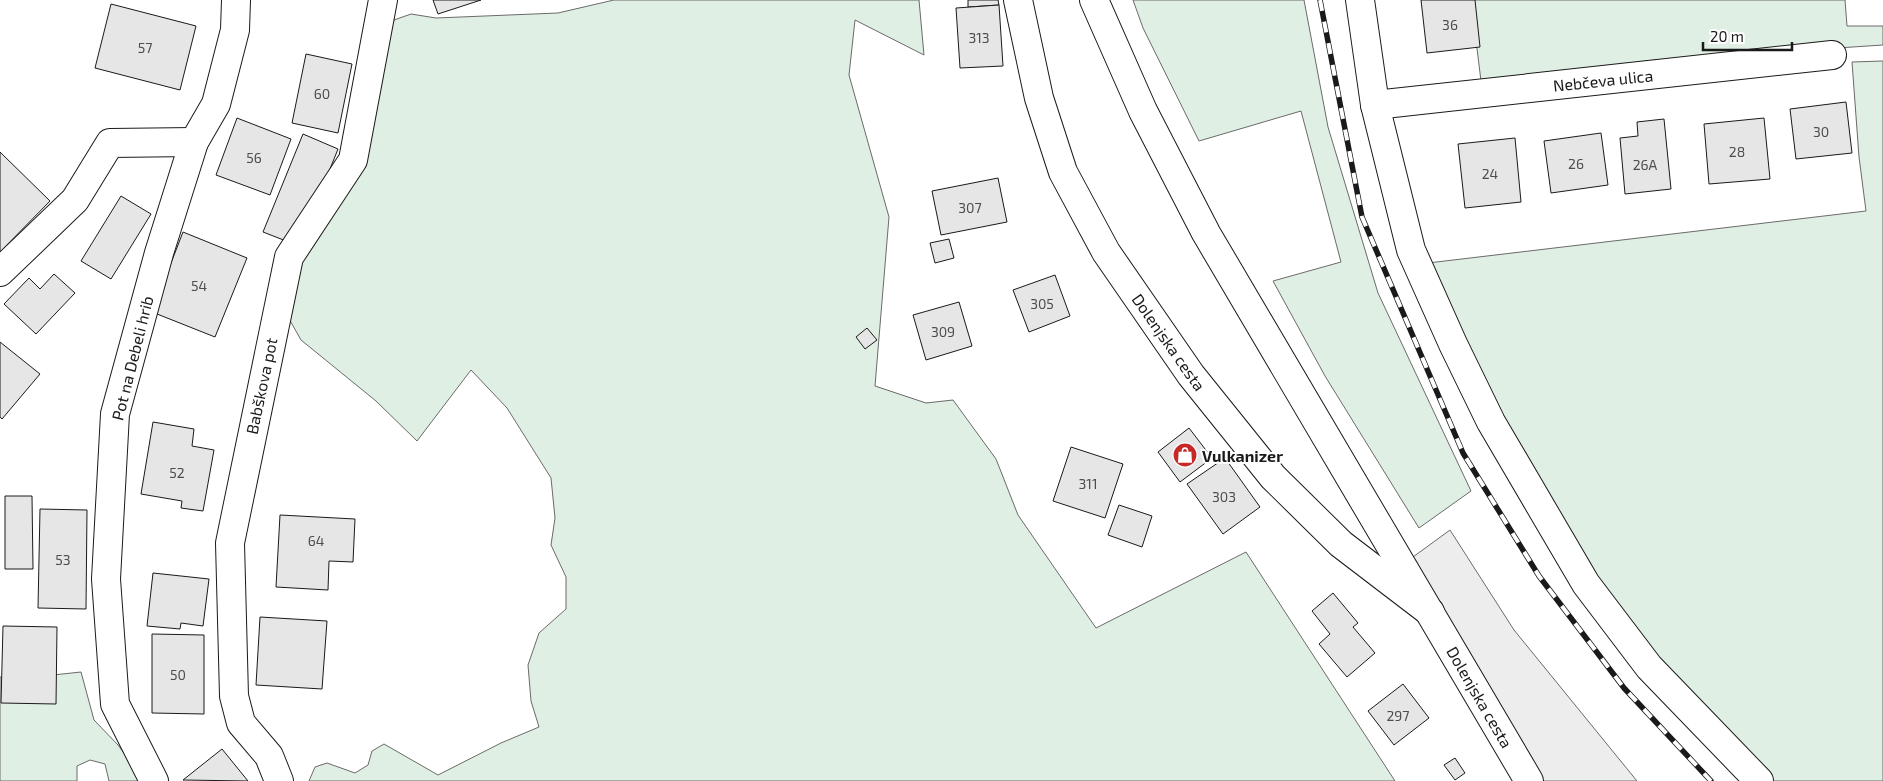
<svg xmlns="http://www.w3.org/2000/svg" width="1883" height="781" viewBox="0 0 1883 781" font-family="'Exo 2',sans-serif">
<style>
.green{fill:#e0efe3;stroke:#6a6a6a}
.parking{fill:#ededed;stroke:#6a6a6a}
.building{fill:#e6e6e6;stroke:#1a1a1a}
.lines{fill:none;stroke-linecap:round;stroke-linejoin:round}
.minor-casing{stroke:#1a1a1a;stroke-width:30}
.major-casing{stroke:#1a1a1a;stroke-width:30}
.minor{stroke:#fff;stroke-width:28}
.major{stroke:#fff;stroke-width:28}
.rail-casing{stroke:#1a1a1a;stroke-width:5.5}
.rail{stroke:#fff;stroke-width:4;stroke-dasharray:11;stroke-linecap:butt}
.labels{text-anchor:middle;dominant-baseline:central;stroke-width:4;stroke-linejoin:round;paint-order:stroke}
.number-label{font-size:14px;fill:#4d4d4d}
.street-label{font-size:16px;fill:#1a1a1a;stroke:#fff}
.poi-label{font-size:16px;font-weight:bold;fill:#1a1a1a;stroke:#fff;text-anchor:start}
</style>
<rect width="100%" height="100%" fill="#fff"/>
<!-- green -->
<g class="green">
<path d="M 614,0 L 919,0 L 924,55 L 855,20 L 849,75 L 889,217 L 875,386 L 926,403 L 953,400 L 996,459 L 1018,515 L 1096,628 L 1246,552 L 1395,781 L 309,781 L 315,767 L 327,763 L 355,773 L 368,765 L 372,751 L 384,744 L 438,775 L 501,743 L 539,727 L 531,701 L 528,665 L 539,633 L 566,609 L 566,577 L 551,545 L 555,518 L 551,478 L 507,408 L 471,370 L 417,441 L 376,401 L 301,340 L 279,301 L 315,237 L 383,43 L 394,20 L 411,14 L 436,18 L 558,13 Z"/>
<path d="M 1133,0 L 1304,0 L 1328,127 L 1378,293 L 1471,491 L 1419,528 L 1325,376 L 1273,281 L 1341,262 L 1301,111 L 1199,141 L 1143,28 Z"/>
<path d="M 1471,0 L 1845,0 L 1847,26 L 1883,26 L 1883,45 L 1655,60 L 1481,81 Z"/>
<path d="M 1883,61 L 1883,781 L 1773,781 L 1724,732 L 1641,639 L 1588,567 L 1499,416 L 1428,263 L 1866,211 L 1859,157 L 1852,62 Z"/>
<path d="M 81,672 L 94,720 L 118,745 L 145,781 L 109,781 L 105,764 L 90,760 L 77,766 L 77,781 L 0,781 L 0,677 L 25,678 Z"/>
</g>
<!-- parking -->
<path class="parking" d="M 1450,530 L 1514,630 L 1637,781 L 1543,781 L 1413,557 Z"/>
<!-- building -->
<g class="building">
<path d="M 433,0 L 481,0 L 438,14 Z"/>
<path d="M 968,0 L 998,0 L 999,5 L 968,7 Z"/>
<path d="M 1421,0 L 1475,0 L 1480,47 L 1427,53 Z"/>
<path d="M 111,4 L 196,26 L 180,90 L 95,68 Z"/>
<path d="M 999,5 L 1003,66 L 960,68 L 956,8 Z"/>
<path d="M 306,54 L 352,64 L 338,133 L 292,123 Z"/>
<path d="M 1846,102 L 1852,153 L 1796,159 L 1790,109 Z"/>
<path d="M 237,118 L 291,139 L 270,195 L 216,175 Z"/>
<path d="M 1764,118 L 1770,179 L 1709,184 L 1704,124 Z"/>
<path d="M 1664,119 L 1671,189 L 1625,194 L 1620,138 L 1638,136 L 1637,122 Z"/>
<path d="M 1601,133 L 1608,185 L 1551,193 L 1544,141 Z"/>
<path d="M 303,134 L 338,149 L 299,246 L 263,232 Z"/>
<path d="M 1515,138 L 1521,202 L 1465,208 L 1458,144 Z"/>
<path d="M 0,152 L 50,201 L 0,252 Z"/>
<path d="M 998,178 L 1007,222 L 941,235 L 932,191 Z"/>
<path d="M 121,196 L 151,214 L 111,279 L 81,261 Z"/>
<path d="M 183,232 L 247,258 L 215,337 L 152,312 Z"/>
<path d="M 949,239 L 954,258 L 935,263 L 930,243 Z"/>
<path d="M 54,274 L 75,293 L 36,334 L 4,304 L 29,278 L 40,289 Z"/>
<path d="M 1055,275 L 1070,316 L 1029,332 L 1013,290 Z"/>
<path d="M 959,302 L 972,346 L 926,360 L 913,315 Z"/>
<path d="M 867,328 L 877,340 L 865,349 L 856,337 Z"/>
<path d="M 0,342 L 40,374 L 2,419 L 0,417 Z"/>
<path d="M 153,422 L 194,429 L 192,446 L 214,450 L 203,511 L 181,508 L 182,501 L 141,494 Z"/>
<path d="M 1189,428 L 1212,458 L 1180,482 L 1158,452 Z"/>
<path d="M 1071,447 L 1123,464 L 1105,518 L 1053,501 Z"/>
<path d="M 1225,458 L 1260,507 L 1223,534 L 1187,484 Z"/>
<path d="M 5,496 L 32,496 L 33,569 L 5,569 Z"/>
<path d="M 1119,505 L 1152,516 L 1142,547 L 1108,535 Z"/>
<path d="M 40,509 L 87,510 L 86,609 L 38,608 Z"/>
<path d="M 280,515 L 355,519 L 353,562 L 329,561 L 328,590 L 276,587 Z"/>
<path d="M 153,573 L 209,579 L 203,626 L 181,623 L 180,629 L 147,626 Z"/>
<path d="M 1333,593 L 1358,623 L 1353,627 L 1375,653 L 1347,677 L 1319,644 L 1330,634 L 1312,611 Z"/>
<path d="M 260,617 L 327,621 L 322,689 L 256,685 Z"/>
<path d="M 3,626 L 57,627 L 56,704 L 1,703 Z"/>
<path d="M 152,634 L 204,635 L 204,714 L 152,713 Z"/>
<path d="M 1403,684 L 1429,718 L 1394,745 L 1368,711 Z"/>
<path d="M 222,749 L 248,781 L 183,780 Z"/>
<path d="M 1455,758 L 1465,773 L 1455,780 L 1444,765 Z"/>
</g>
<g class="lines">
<defs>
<g id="minor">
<path d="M 1018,0 L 1039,98 L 1063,172 L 1106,252 L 1191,375 L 1273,477 L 1341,544 L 1430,612"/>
<path d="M 1360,0 L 1375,105 L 1411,250 L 1453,344 L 1491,422 L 1586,584 L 1649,667 L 1759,781"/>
<path d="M 1375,105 L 1832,55"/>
<path d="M 0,272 L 75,200 L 110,143 L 194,142"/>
<path d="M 154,781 L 115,704 L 106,579 L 115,414 L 159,253 L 194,142 L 216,104 L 235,30 L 236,0"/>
<path d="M 279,781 L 269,756 L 241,723 L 234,696 L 230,543 L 289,257 L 353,160 L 383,0"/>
</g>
<path id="major" d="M 1094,0 L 1143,111 L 1206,233 L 1529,781"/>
</defs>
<!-- minor casing -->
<use href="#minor" class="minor-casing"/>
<!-- major casing -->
<use href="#major" class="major-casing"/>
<!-- minor -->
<use href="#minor" class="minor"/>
<!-- major -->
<use href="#major" class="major"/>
<defs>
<path id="rail" d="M 1320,0 L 1362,217 L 1463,453 L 1539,576 L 1624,688 L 1711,781"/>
</defs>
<!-- rail casing -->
<use href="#rail" class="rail-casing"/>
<!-- rail -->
<use href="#rail" class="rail"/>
</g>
<!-- icons -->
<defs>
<symbol id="shop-disc" viewBox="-11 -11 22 22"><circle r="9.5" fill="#c62828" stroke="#fff"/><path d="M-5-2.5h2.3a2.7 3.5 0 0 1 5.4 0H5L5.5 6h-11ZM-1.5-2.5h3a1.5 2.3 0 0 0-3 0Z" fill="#fff"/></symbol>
</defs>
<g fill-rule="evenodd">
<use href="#shop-disc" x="1171" y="441" width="28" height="28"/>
</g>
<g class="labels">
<!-- number labels -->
<g class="number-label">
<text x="1450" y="24">36</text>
<text x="979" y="37">313</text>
<text x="145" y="47">57</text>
<text x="322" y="93">60</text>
<text x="1821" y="131">30</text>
<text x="1737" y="151">28</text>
<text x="254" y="157">56</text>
<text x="1576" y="163">26</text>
<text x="1645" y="164">26A</text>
<text x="1490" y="173">24</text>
<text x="970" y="207">307</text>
<text x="199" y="285">54</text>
<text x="1042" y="303">305</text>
<text x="943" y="331">309</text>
<text x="177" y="472">52</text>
<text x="1088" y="483">311</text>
<text x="1224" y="496">303</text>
<text x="316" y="540">64</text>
<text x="63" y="559">53</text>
<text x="178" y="674">50</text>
<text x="1398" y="715">297</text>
</g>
<!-- street labels -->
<g class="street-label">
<text transform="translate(1603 80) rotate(-6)">Nebčeva ulica</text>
<text transform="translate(1169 342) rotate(55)">Dolenjska cesta</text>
<text transform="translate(132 358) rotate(-76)">Pot na Debeli hrib</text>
<text transform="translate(261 386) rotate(-78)">Babškova pot</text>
<text transform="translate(1480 697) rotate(60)">Dolenjska cesta</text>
</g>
<!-- poi labels -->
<g class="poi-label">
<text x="1202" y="455">Vulkanizer</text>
</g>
</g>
<!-- scale -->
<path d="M1703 42v8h89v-8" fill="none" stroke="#1a1a1a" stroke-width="2.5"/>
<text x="1710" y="42" font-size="15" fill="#1a1a1a" stroke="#ffffff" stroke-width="4" paint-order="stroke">20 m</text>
</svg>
